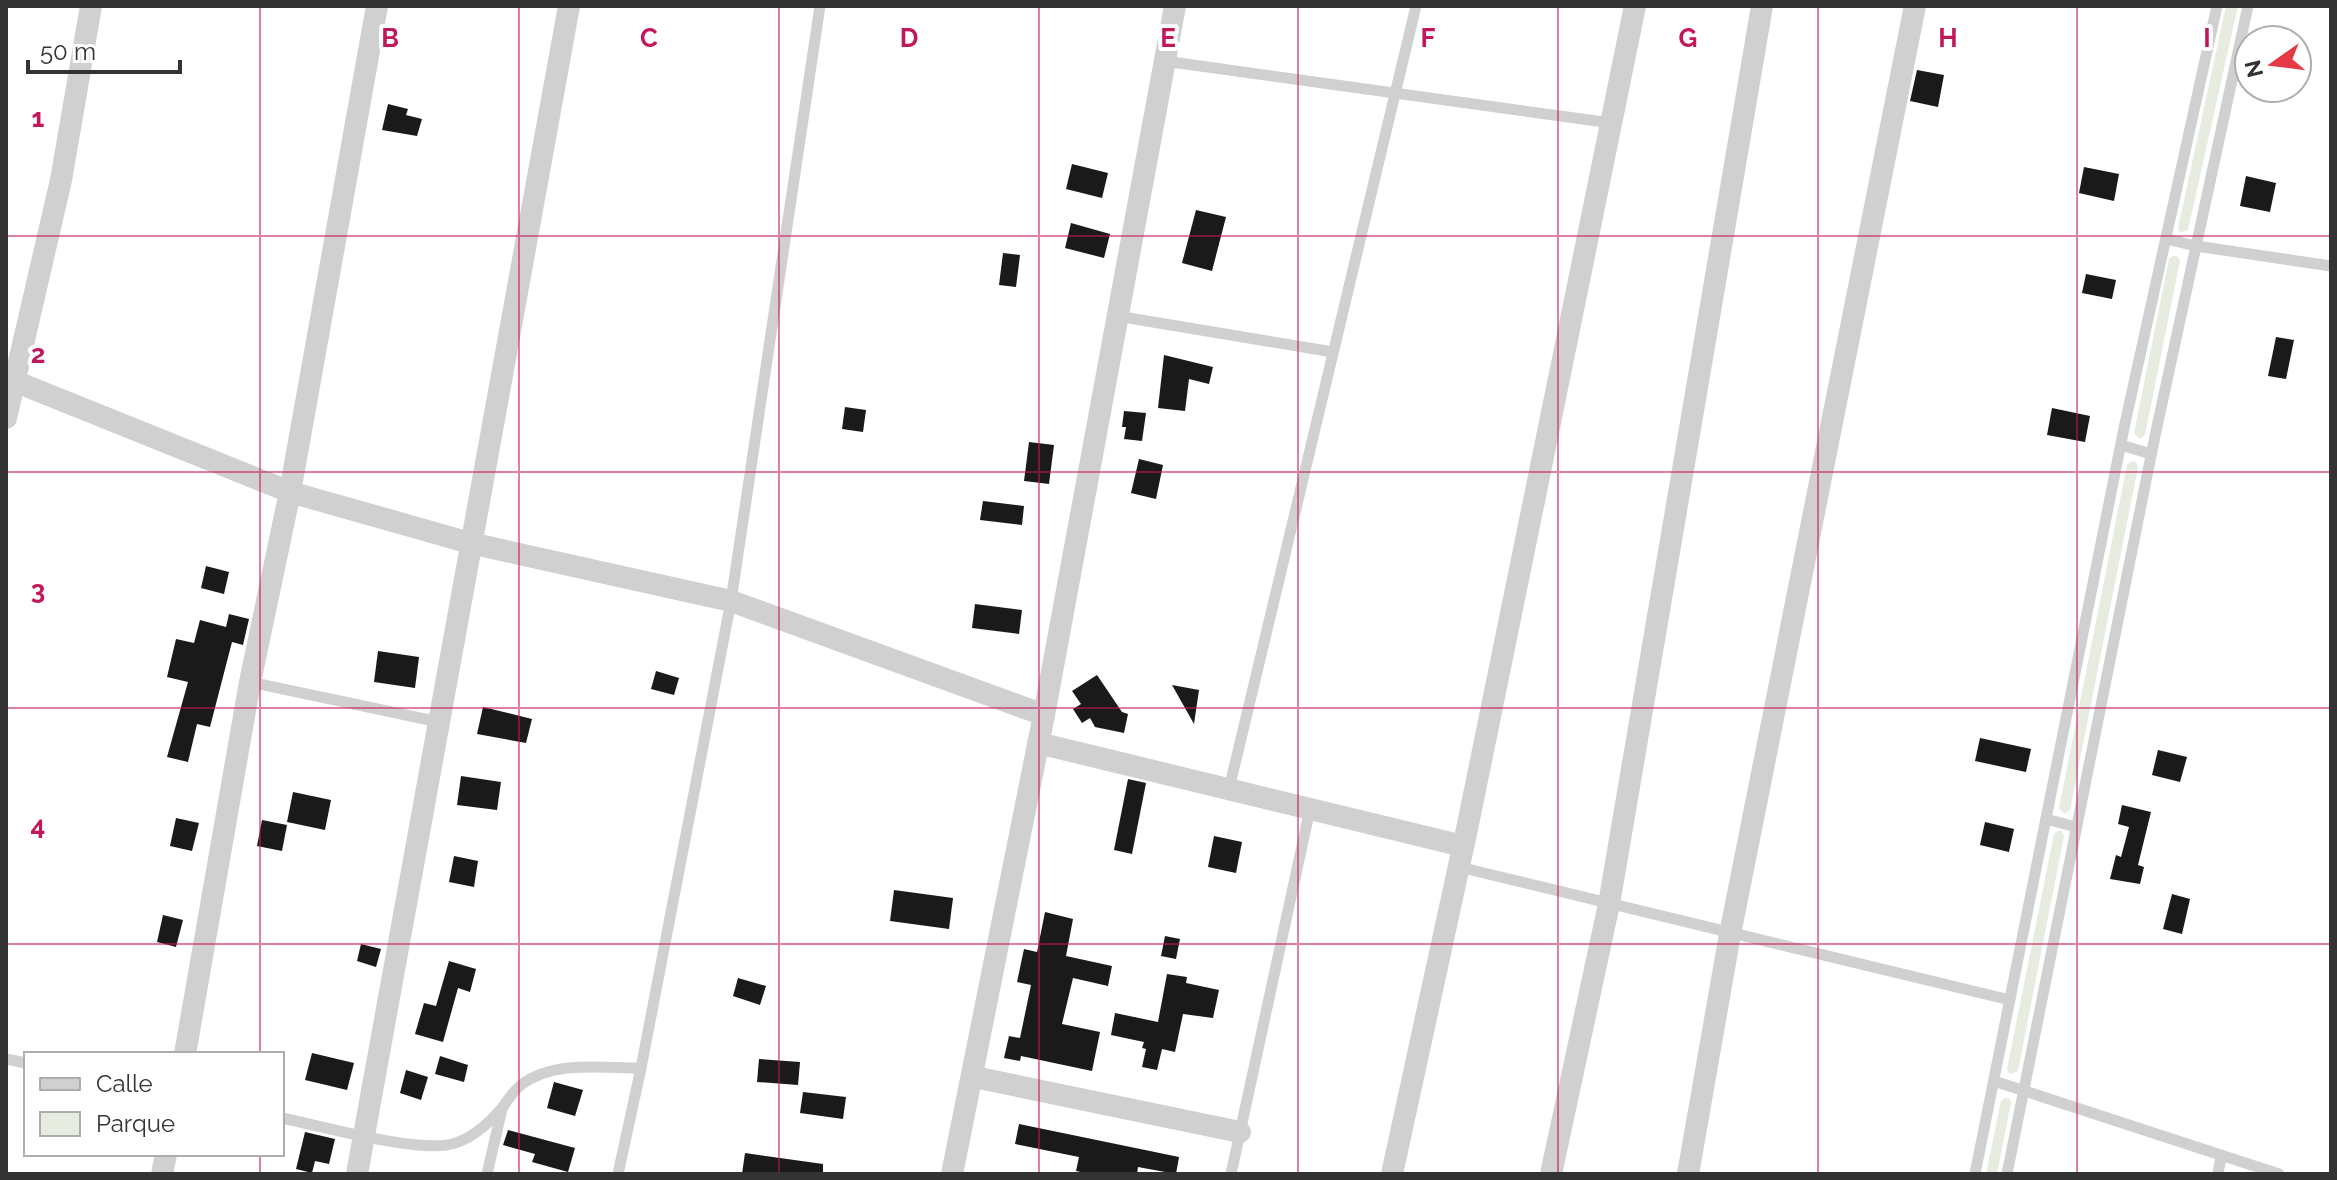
<svg xmlns="http://www.w3.org/2000/svg" width="2337" height="1180" viewBox="0 0 2337 1180" font-family="Raleway,sans-serif">
<style>
.green{fill:#e6ecdf}
.building{fill:#1a1a1a}
.lines{fill:none;stroke-linecap:round;stroke-linejoin:round}
.service{stroke:#d0d0d0;stroke-width:11}
.minor{stroke:#d0d0d0;stroke-width:22}
.grid{fill:none;stroke:#c2185b;stroke-width:2;stroke-opacity:0.55}
.grid-label{font-size:26px;text-anchor:middle;font-weight:bold;fill:#c2185b;stroke:#fff;stroke-width:8;stroke-linejoin:round;paint-order:stroke}
</style>
<rect width="100%" height="100%" fill="#fff"/>
<!-- green -->
<g class="green">
<path d="M 2226,6 L 2238,6 L 2188,230 L 2180,233 L 2178,228 Z"/>
<path d="M 2173,256 L 2177,256 L 2180,261 L 2145,435 L 2140,439 L 2134,433 L 2169,259 Z"/>
<path d="M 2132,461 L 2136,462 L 2138,467 L 2070,810 L 2065,814 L 2059,808 L 2127,465 Z"/>
<path d="M 2058,831 L 2062,831 L 2064,836 L 2018,1071 L 2010,1074 L 2007,1069 L 2054,834 Z"/>
<path d="M 2005,1098 L 2009,1098 L 2011,1103 L 1997,1174 L 1986,1174 L 2001,1101 Z"/>
</g>
<!-- building -->
<g class="building">
<path d="M 1917,70 L 1944,75 L 1938,107 L 1910,101 Z"/>
<path d="M 388,104 L 408,109 L 406,115 L 422,119 L 417,136 L 382,130 Z"/>
<path d="M 1072,164 L 1108,173 L 1102,198 L 1066,189 Z"/>
<path d="M 2084,167 L 2119,174 L 2114,201 L 2079,193 Z"/>
<path d="M 2246,176 L 2276,183 L 2270,212 L 2240,206 Z"/>
<path d="M 1196,210 L 1226,217 L 1212,271 L 1182,263 Z"/>
<path d="M 1071,223 L 1110,234 L 1104,258 L 1065,248 Z"/>
<path d="M 1003,253 L 1020,255 L 1016,287 L 999,285 Z"/>
<path d="M 2086,274 L 2116,280 L 2112,299 L 2082,293 Z"/>
<path d="M 2276,337 L 2294,340 L 2286,379 L 2268,376 Z"/>
<path d="M 1164,355 L 1213,367 L 1209,384 L 1189,379 L 1185,411 L 1158,408 Z"/>
<path d="M 845,407 L 866,410 L 863,432 L 842,429 Z"/>
<path d="M 2052,408 L 2090,416 L 2085,442 L 2047,435 Z"/>
<path d="M 1124,411 L 1146,413 L 1142,441 L 1124,439 L 1126,427 L 1122,427 Z"/>
<path d="M 1029,442 L 1054,445 L 1049,484 L 1024,481 Z"/>
<path d="M 1139,459 L 1163,465 L 1156,499 L 1131,493 Z"/>
<path d="M 983,501 L 1024,506 L 1022,525 L 980,520 Z"/>
<path d="M 206,566 L 229,572 L 224,594 L 201,588 Z"/>
<path d="M 975,604 L 1022,610 L 1019,634 L 972,628 Z"/>
<path d="M 229,614 L 249,619 L 243,645 L 232,642 L 210,727 L 197,724 L 188,762 L 167,757 L 188,682 L 167,677 L 176,639 L 194,643 L 200,620 L 226,627 Z"/>
<path d="M 378,651 L 419,657 L 415,688 L 374,682 Z"/>
<path d="M 656,671 L 679,678 L 674,695 L 651,689 Z"/>
<path d="M 1097,675 L 1122,712 L 1128,714 L 1124,733 L 1095,727 L 1090,718 L 1082,723 L 1073,709 L 1081,704 L 1072,691 Z"/>
<path d="M 1172,685 L 1199,690 L 1194,724 Z"/>
<path d="M 483,707 L 532,719 L 526,743 L 477,734 Z"/>
<path d="M 1980,738 L 2031,749 L 2026,772 L 1975,761 Z"/>
<path d="M 2158,750 L 2187,757 L 2180,782 L 2152,775 Z"/>
<path d="M 461,776 L 501,782 L 497,810 L 457,805 Z"/>
<path d="M 1128,779 L 1146,783 L 1132,854 L 1114,850 Z"/>
<path d="M 293,792 L 331,800 L 325,830 L 287,822 Z"/>
<path d="M 2122,805 L 2151,812 L 2138,865 L 2144,867 L 2140,884 L 2110,879 L 2116,855 L 2121,857 L 2129,827 L 2118,824 Z"/>
<path d="M 176,818 L 199,823 L 192,851 L 170,846 Z"/>
<path d="M 262,820 L 287,825 L 282,851 L 257,846 Z"/>
<path d="M 1985,822 L 2014,829 L 2009,852 L 1980,845 Z"/>
<path d="M 1214,836 L 1242,842 L 1236,873 L 1208,867 Z"/>
<path d="M 454,856 L 478,861 L 474,887 L 449,882 Z"/>
<path d="M 894,890 L 953,898 L 949,929 L 890,921 Z"/>
<path d="M 2172,894 L 2190,899 L 2182,934 L 2163,929 Z"/>
<path d="M 1045,912 L 1073,919 L 1066,956 L 1112,966 L 1108,986 L 1073,978 L 1062,1024 L 1100,1032 L 1092,1071 L 1021,1056 L 1020,1061 L 1004,1058 L 1009,1036 L 1020,1038 L 1031,985 L 1017,982 L 1024,949 L 1037,952 Z"/>
<path d="M 163,915 L 183,920 L 176,947 L 157,942 Z"/>
<path d="M 1165,936 L 1180,939 L 1176,959 L 1161,956 Z"/>
<path d="M 361,944 L 381,949 L 376,967 L 357,961 Z"/>
<path d="M 449,961 L 476,969 L 470,992 L 458,988 L 443,1042 L 415,1034 L 424,1003 L 436,1006 Z"/>
<path d="M 1167,974 L 1187,977 L 1186,983 L 1219,990 L 1213,1018 L 1183,1014 L 1175,1052 L 1162,1049 L 1157,1070 L 1142,1067 L 1146,1049 L 1142,1048 L 1144,1042 L 1111,1035 L 1115,1013 L 1158,1022 Z"/>
<path d="M 738,978 L 766,986 L 760,1005 L 733,996 Z"/>
<path d="M 312,1053 L 354,1063 L 347,1090 L 305,1080 Z"/>
<path d="M 440,1056 L 468,1065 L 464,1082 L 435,1074 Z"/>
<path d="M 759,1059 L 800,1062 L 798,1085 L 757,1082 Z"/>
<path d="M 406,1070 L 428,1077 L 421,1100 L 400,1093 Z"/>
<path d="M 554,1082 L 583,1090 L 575,1116 L 547,1108 Z"/>
<path d="M 803,1092 L 846,1097 L 843,1119 L 800,1113 Z"/>
<path d="M 1019,1124 L 1179,1157 L 1176,1174 L 1138,1167 L 1137,1174 L 1091,1174 L 1076,1171 L 1079,1157 L 1015,1144 Z"/>
<path d="M 508,1130 L 575,1148 L 568,1172 L 532,1162 L 535,1154 L 503,1145 Z"/>
<path d="M 305,1132 L 335,1139 L 329,1164 L 315,1161 L 312,1173 L 296,1169 Z"/>
<path d="M 745,1153 L 823,1164 L 823,1174 L 742,1174 Z"/>
</g>
<g class="lines">
<!-- service -->
<g class="service">
<path d="M 1164,61 L 1611,123"/>
<path d="M 2166,239 L 2196,246 L 2331,266"/>
<path d="M 1117,316 L 1333,352"/>
<path d="M 2121,445 L 2151,454"/>
<path d="M 250,682 L 439,722"/>
<path d="M 1229,789 L 1416,6"/>
<path d="M 2046,819 L 2076,827"/>
<path d="M 1459,867 L 2010,1000"/>
<path d="M 6,1059 L 26,1063"/>
<path d="M 1994,1081 L 2279,1174"/>
<path d="M 282,1118 C 321,1126 416,1153 452,1144 C 471,1139 489,1123 501,1109 C 508,1101 512,1092 521,1085 C 553,1060 603,1068 641,1068"/>
<path d="M 487,1174 L 502,1109"/>
<path d="M 618,1174 L 641,1068 L 731,601 L 820,6"/>
<path d="M 1231,1174 L 1310,809"/>
<path d="M 1975,1174 L 2124,428 L 2217,6"/>
<path d="M 2007,1174 L 2155,436 L 2248,6"/>
<path d="M 2218,1174 L 2221,1156"/>
</g>
<!-- minor -->
<g class="minor">
<path d="M 14,381 L 290,492 L 470,543 L 731,601 L 1044,715"/>
<path d="M 6,418 L 61,180 L 91,6"/>
<path d="M 1038,743 L 1463,846"/>
<path d="M 185,1054 L 250,682 L 290,492 L 377,6"/>
<path d="M 974,1077 L 1240,1132"/>
<path d="M 162,1174 L 166,1154"/>
<path d="M 357,1174 L 569,6"/>
<path d="M 952,1174 L 1044,715 L 1175,6"/>
<path d="M 1392,1174 L 1467,829 L 1635,6"/>
<path d="M 1551,1174 L 1609,904 L 1762,6"/>
<path d="M 1688,1174 L 1730,934 L 1915,6"/>
</g>
</g>
<!-- grid -->
<path class="grid" d="M 260,6 L 260,1054M 519,6 L 519,1174M 779,6 L 779,1174M 1039,6 L 1039,1174M 1298,6 L 1298,1174M 1558,6 L 1558,1174M 1818,6 L 1818,1174M 2077,6 L 2077,1174M 6,236 L 2331,236M 6,472 L 2331,472M 6,708 L 2331,708M 6,944 L 2331,944M 260,1154 L 260,1174"/>
<g class="grid-label">
<text x="390" y="47">B</text>
<text x="649" y="47">C</text>
<text x="909" y="47">D</text>
<text x="1168" y="47">E</text>
<text x="1428" y="47">F</text>
<text x="1688" y="47">G</text>
<text x="1948" y="47">H</text>
<text x="2207" y="47">I</text>
<text x="38" y="127">1</text>
<text x="38" y="363">2</text>
<text x="38" y="599">3</text>
<text x="38" y="835">4</text>
</g>
<!-- border -->
<rect width="2337" height="1180" fill="none" stroke="#333333" stroke-width="16"/>
<!-- legend -->
<rect x="24" y="1052" width="260" height="104" fill="#ffffff" stroke="#adadad" stroke-width="2"/>
<rect x="40" y="1078" width="40" height="12" fill="#d0d0d0" stroke="#adadad" stroke-width="2"/>
<text x="96" y="1092" font-size="24" fill="#333333">Calle</text>
<rect x="40" y="1112" width="40" height="24" fill="#e6ecdf" stroke="#adadad" stroke-width="2"/>
<text x="96" y="1132" font-size="24" fill="#333333">Parque</text>
<!-- north arrow -->
<g transform="translate(2273 64) rotate(256)"><circle r="38" fill="#ffffff" stroke="#adadad" stroke-width="2"/>
<path d="M0-6L14 30L0 20L-14 30Z" fill="#e63946"/>
<text y="-12" font-size="22" font-weight="bold" text-anchor="middle" fill="#333333">N</text>
</g>
<!-- scale -->
<path d="M28 60v12h152v-12" fill="none" stroke="#333333" stroke-width="4"/>
<text x="40" y="60" font-size="24" fill="#333333" stroke="#ffffff" stroke-width="6" paint-order="stroke">50 m</text>
</svg>
